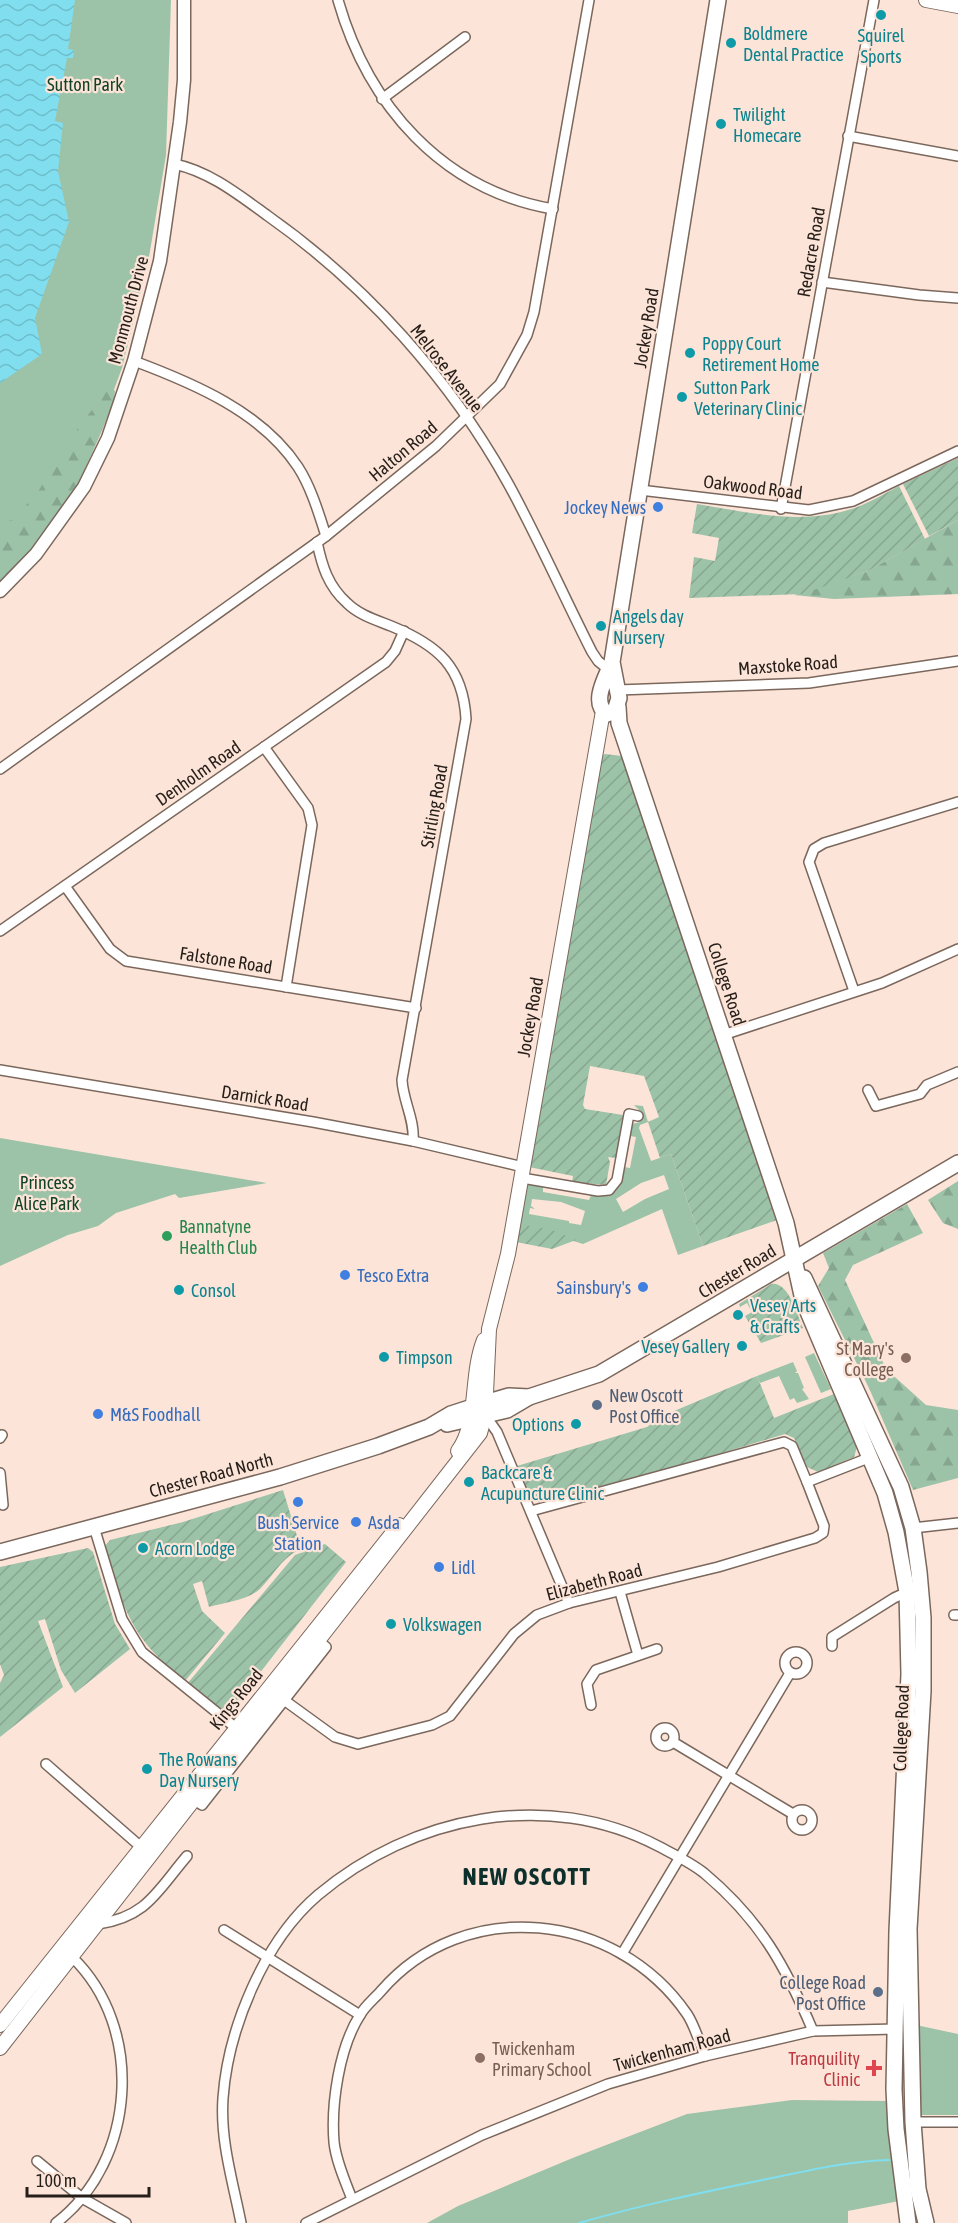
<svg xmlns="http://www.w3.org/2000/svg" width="958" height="2223" viewBox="0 0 958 2223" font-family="'Asap Condensed',sans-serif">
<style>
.green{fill:#9cc2a8;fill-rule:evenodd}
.forest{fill:url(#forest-firs)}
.garden{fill:url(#garden-furrows)}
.water{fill:url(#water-waves)}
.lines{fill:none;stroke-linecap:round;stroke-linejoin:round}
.stream{stroke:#80deee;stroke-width:2}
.minor-casing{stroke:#7b675c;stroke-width:12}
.tertiary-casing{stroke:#7b675c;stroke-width:15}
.secondary-casing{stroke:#7b675c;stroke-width:16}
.primary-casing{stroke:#7b675c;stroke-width:18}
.trunk-casing{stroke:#7b675c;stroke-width:18}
.minor{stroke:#fff;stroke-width:9}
.tertiary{stroke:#fff;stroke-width:12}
.secondary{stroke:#fff;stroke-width:14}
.primary{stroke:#fff;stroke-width:15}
.trunk{stroke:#fff;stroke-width:15}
.culture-dot{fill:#0f9aa8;stroke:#fce5d8;stroke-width:2}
.shop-dot{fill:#3f7fe0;stroke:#fce5d8;stroke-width:2}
.leisure-dot{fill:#2e9e5b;stroke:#fce5d8;stroke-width:2}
.education-dot{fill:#8d6e63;stroke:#fce5d8;stroke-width:2}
.service-dot{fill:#5c6f8a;stroke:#fce5d8;stroke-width:2}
.health-dot{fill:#e0444e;stroke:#fce5d8;stroke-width:2}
.labels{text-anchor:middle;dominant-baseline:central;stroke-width:4.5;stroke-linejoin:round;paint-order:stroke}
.culture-label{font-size:18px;fill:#0d838f;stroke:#fce5d8;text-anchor:start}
.park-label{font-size:18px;fill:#0f4226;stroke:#fce5d8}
.street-label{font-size:18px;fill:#261e19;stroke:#fce5d8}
.shop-label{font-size:18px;fill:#366cbe;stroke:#fce5d8;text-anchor:start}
.leisure-label{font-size:18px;fill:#27864d;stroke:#fce5d8;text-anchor:start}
.education-label{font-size:18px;fill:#785e54;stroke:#fce5d8;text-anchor:end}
.service-label{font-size:18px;fill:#4e5e75;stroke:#fce5d8;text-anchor:start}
.health-label{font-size:18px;fill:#be3a42;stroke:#fce5d8;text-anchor:end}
.district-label{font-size:24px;font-weight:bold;letter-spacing:1.5px;fill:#0e302d;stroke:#fce5d8}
</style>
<defs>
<pattern id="forest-firs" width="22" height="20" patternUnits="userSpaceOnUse" patternTransform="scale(1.5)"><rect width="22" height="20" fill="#9cc2a8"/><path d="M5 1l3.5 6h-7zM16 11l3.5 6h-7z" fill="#86a690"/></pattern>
<pattern id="garden-furrows" width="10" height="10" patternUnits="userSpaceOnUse" patternTransform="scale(1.5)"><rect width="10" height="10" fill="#9cc2a8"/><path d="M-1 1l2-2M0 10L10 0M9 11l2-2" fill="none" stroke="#86a690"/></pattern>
<pattern id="water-waves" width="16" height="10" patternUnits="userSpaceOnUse" patternTransform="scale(1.5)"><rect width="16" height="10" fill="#80deee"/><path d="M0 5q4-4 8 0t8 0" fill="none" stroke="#6ebecc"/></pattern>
</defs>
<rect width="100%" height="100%" fill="#fce5d8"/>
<!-- green -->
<g class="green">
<path d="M 0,0 L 171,0 L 166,155 L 149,257 L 122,368 L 78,487 L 0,575 Z"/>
<path d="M 634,1105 L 643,1106 L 648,1122 L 640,1125 L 639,1128 L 651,1161 L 671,1154 L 703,1246 L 678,1255 L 662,1209 L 583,1244 L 519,1224 L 526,1183 L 543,1186 L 543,1192 L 589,1200 L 591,1195 L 606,1196 L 616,1191 L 624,1167 L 630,1168 L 636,1137 L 630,1136 L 632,1124 L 640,1122 L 642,1113 ZM 664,1175 L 669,1189 L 645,1199 L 623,1212 L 616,1199 L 641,1183 ZM 532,1199 L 561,1202 L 585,1211 L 581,1225 L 569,1223 L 569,1221 L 529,1214 L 530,1208 L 535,1209 L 531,1206 Z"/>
<path d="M 0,1138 L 267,1183 L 179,1198 L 175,1194 L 116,1213 L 98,1226 L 68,1235 L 0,1266 Z"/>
<path d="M 814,1353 L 831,1389 L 821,1393 L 805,1357 Z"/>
<path d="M 793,1362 L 797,1371 L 795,1373 L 798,1373 L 804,1388 L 802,1389 L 809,1399 L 797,1403 L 794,1398 L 790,1400 L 779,1376 L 760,1383 L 757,1376 Z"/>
<path d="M 916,2025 L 958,2034 L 958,2115 L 916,2115 Z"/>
<path d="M 792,2100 L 888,2101 L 899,2201 L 848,2211 L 848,2223 L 427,2223 L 458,2206 L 575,2157 L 687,2114 Z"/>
</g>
<!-- forest -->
<g class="forest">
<path d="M 110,387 L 115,391 L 114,400 C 85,476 60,525 0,582 L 0,553 L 6,540 L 2,528 C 8,517 16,520 27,517 L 25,506 L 36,495 L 63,450 L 77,444 L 77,429 Z"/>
<path d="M 958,520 L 958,594 L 834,599 L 794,595 L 868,571 Z"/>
<path d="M 958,1181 L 958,1229 L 943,1223 L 928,1200 Z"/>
<path d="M 907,1204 L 923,1233 L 853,1265 L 845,1280 L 886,1369 L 926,1405 L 958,1410 L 958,1478 L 913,1490 L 869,1388 L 818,1286 L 829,1268 L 823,1253 Z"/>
</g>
<!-- garden -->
<g class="garden">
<path d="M 958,458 L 958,520 L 929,536 L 903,484 Z"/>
<path d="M 899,486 L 925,539 L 868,571 L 802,594 L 689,598 L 694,557 L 715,561 L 719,538 L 692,533 L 697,504 C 746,512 799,525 848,510 C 866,505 882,495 899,486 Z"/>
<path d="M 605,754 L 622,756 L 777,1220 L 703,1246 L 671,1154 L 660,1158 L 648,1122 L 659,1117 L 644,1076 L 590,1066 L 583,1105 L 585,1109 L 623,1115 L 616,1158 L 608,1157 L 610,1162 L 606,1185 L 572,1182 L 573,1176 L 529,1167 L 601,756 Z"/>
<path d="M 519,1224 L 552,1230 L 576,1240 L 552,1249 L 516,1242 Z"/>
<path d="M 771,1284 C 789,1281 797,1315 803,1328 L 761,1343 L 745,1316 L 752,1312 L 747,1303 L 740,1307 L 739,1304 Z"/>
<path d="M 757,1376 L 774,1418 L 834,1394 L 857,1447 L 854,1457 L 818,1472 L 807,1467 L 794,1438 L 785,1434 L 676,1467 L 539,1502 L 532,1500 L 517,1466 L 647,1427 L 660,1417 Z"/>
<path d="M 283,1490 L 301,1549 C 282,1557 274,1575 260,1589 C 248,1600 224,1603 209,1607 L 202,1581 L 193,1584 L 202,1611 L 225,1633 L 185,1681 C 145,1649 128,1625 114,1576 C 111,1566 105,1554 106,1545 L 110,1540 L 183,1522 Z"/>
<path d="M 325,1544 L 346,1562 L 235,1705 L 230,1710 L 218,1709 L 187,1684 L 295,1555 Z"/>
<path d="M 88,1548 L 93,1552 L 115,1624 L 130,1649 L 75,1693 L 61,1670 L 45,1619 L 38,1621 L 63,1687 L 0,1737 L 0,1683 L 4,1675 L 0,1664 L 0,1567 Z"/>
</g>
<!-- water -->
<path class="water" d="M 0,0 L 75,0 L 68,49 L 74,50 L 73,58 L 67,58 L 55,121 L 63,123 L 58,171 L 69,222 L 35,318 L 42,354 L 0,383 Z"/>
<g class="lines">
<!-- stream -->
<path class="stream" d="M 579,2223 C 641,2205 704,2192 767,2179 C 808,2171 847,2161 889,2160"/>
<defs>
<g id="minor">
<path d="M 338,0 C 368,105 442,190 553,209"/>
<path d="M 382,99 L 465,37"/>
<path d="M 848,136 L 958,156"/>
<path d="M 174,164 C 209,171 239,195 268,216 C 366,285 451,380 509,485 C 539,540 564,597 592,652 L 598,661 L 609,670"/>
<path d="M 822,282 L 919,295 L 958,298"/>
<path d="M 134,361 C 193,383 262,412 298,467 C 311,487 319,514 326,536"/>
<path d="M 640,490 L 809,510 L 853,501 L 958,451"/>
<path d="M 781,509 L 874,0"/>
<path d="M 317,542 C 322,566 328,586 347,603 C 359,615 376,620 391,626 C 438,645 463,667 466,719 L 402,1080 C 403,1101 415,1120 413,1141"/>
<path d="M 618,690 L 809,683 L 958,661"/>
<path d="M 264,747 L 308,808 L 312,825 L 286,987"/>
<path d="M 0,769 L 326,536 L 436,446 L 500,384 L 527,335 L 534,312 L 589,0"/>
<path d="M 65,886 L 110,949 L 126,961 L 416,1008"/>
<path d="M 0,931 L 386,662 L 395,651 L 404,631"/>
<path d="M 854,991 L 809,862 L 814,849 L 824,843 L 958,802"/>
<path d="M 723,1035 L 882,983 L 958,949"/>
<path d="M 0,1070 L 313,1122 L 413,1141 L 523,1167"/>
<path d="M 868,1090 L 876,1106 L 920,1094 L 927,1085 L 958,1072"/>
<path d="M 522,1178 L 598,1191 L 609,1190 L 617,1180 L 629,1114 L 638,1116"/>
<path d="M 485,1415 L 497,1432 L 569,1603"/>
<path d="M 0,1438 L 2,1435"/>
<path d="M 0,1473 L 3,1505"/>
<path d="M 531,1511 L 784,1442 L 792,1446 L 807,1482"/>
<path d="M 94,1527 L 122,1619 L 142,1652 L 241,1732"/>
<path d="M 913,1528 L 958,1523"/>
<path d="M 620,1592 L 638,1655"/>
<path d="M 954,1615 L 958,1615"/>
<path d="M 832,1646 L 832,1637 L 894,1598 L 907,1592"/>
<circle cx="796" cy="1663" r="11"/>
<path d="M 273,1692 L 335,1737 L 358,1744 L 432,1725 L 450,1716 L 514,1634 L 537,1615 L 569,1603 L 718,1567 L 815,1538 L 823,1533 L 824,1526 L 807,1482 L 871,1457"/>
<path d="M 591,1705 L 587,1684 L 596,1670 L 657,1649"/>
<circle cx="665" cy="1737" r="9"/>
<path d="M 673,1742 L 793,1814"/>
<path d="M 46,1764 L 141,1847"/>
<path d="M 194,1800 L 202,1805 L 326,1647 L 320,1642"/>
<circle cx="802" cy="1820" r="10"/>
<path d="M 98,1924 C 147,1917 157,1891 187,1856"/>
<path d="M 224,1930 L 360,2015"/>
<path d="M 622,1954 L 790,1673"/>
<path d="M 913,2122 L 958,2122"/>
<path d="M 37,2161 L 82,2198 L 126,2223"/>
<path d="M 352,2199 C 345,2181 336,2161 334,2142 C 331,2104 339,2048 360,2015 C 365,2006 374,1999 381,1991 C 464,1895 616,1911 687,2014 C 695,2026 699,2042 705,2056"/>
<path d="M 56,2223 C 137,2161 145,2027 72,1957"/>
<path d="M 241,2223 C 233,2182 220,2141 223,2098 C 228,2029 264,1941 318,1895 C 412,1816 547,1788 658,1846 C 673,1854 690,1862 704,1873 C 760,1920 785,1965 813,2031"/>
<path d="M 306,2223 L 482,2135 L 608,2084 L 705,2056 L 813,2031 L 896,2029"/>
</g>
<path id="tertiary" d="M 0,591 L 36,554 L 84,487 L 108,438 L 134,361 L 160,261 L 180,122 L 184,80 L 184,0"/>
<g id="secondary">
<path d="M 926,0 L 958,6"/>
<path d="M 458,1451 C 479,1423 470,1375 484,1340"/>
<path d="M 0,2025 L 399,1525"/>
<path d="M 0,2048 L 480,1433 L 485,1415 L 489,1329 L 508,1254 L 603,711"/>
</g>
<g id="primary">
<path d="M 612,662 L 619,698 L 615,711 L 607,714 C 590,702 607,676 612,662 L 718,0"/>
<path d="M 618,707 L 619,723 L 786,1223 L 803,1300 L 885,1493 L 896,1532 L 907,1592 L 909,1674 L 897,1931 L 894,2089 L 896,2129 L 908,2223"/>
<path d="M 804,1278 L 901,1487 L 913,1528 L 919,1572 L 923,1618 L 923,1691 L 909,1929 L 913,2122 L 918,2189 L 926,2223"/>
</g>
<g id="trunk">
<path d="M 447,1424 L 507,1410 L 529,1397"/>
<path d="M 0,1552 L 280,1477 L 378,1446 L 429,1427 L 451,1414 L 485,1403 L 509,1396 L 529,1397 L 599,1374 L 958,1163"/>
</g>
</defs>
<!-- minor casing -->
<use href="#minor" class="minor-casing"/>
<!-- tertiary casing -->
<use href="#tertiary" class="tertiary-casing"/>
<!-- secondary casing -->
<use href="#secondary" class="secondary-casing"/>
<!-- primary casing -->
<use href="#primary" class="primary-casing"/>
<!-- trunk casing -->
<use href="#trunk" class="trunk-casing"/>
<!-- minor -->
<use href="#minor" class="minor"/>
<!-- tertiary -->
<use href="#tertiary" class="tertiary"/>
<!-- secondary -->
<use href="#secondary" class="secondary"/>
<!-- primary -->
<use href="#primary" class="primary"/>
<!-- trunk -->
<use href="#trunk" class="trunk"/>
</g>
<!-- markers -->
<g class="culture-dot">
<circle cx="881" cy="15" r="6"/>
<circle cx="731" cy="43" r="6"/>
<circle cx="721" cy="124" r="6"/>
<circle cx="690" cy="353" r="6"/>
<circle cx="682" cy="397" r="6"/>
<circle cx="601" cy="626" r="6"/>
<circle cx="179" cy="1290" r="6"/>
<circle cx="738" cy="1315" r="6"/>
<circle cx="742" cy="1346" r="6"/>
<circle cx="384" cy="1357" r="6"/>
<circle cx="576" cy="1424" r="6"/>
<circle cx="469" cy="1482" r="6"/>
<circle cx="143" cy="1548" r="6"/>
<circle cx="391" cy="1624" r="6"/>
<circle cx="147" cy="1769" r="6"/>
</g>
<g class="shop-dot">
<circle cx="658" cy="507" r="6"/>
<circle cx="345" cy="1275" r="6"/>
<circle cx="643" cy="1287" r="6"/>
<circle cx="98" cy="1414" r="6"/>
<circle cx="298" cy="1502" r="6"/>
<circle cx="356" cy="1522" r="6"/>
<circle cx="439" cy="1567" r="6"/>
</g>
<circle class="leisure-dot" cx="167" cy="1236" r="6"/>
<g class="education-dot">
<circle cx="906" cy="1358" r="6"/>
<circle cx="480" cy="2058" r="6"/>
</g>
<g class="service-dot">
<circle cx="597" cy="1405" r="6"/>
<circle cx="878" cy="1992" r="6"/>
</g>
<path class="health-dot" d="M871 2059h6v6h6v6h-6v6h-6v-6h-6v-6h6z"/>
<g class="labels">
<!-- culture labels -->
<g class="culture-label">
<text x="743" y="33">Boldmere<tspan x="743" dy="21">Dental Practice</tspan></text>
<text x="881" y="35" text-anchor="middle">Squirel<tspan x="881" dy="21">Sports</tspan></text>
<text x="733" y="114">Twilight<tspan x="733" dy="21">Homecare</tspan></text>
<text x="702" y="343">Poppy Court<tspan x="702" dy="21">Retirement Home</tspan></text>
<text x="694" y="387">Sutton Park<tspan x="694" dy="21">Veterinary Clinic</tspan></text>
<text x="613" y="616">Angels day<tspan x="613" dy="21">Nursery</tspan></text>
<text x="191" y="1290">Consol</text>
<text x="750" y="1305">Vesey Arts<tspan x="750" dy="21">&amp; Crafts</tspan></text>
<text x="730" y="1346" text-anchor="end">Vesey Gallery</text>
<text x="396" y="1357">Timpson</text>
<text x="564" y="1424" text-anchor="end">Options</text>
<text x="481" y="1472">Backcare &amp;<tspan x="481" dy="21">Acupuncture Clinic</tspan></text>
<text x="155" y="1548">Acorn Lodge</text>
<text x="403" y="1624">Volkswagen</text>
<text x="159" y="1759">The Rowans<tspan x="159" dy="21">Day Nursery</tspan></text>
</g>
<!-- park labels -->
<g class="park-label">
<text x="85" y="84">Sutton Park</text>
<text x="47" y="1182">Princess<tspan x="47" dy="21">Alice Park</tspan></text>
</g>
<!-- street labels -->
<g class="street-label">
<text transform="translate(811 252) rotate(-80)">Redacre Road</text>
<text transform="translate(128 310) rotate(-75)">Monmouth Drive</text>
<text transform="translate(646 328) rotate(-81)">Jockey Road</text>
<text transform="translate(447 368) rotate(52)">Melrose Avenue</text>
<text transform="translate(403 451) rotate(-40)">Halton Road</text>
<text transform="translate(753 487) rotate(7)">Oakwood Road</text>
<text transform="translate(788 665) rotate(-4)">Maxstoke Road</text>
<text transform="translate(198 773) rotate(-35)">Denholm Road</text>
<text transform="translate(434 806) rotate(-80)">Stirling Road</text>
<text transform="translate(226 960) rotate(9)">Falstone Road</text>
<text transform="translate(727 984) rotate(72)">College Road</text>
<text transform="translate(530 1017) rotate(-80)">Jockey Road</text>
<text transform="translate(265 1098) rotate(9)">Darnick Road</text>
<text transform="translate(737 1271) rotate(-31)">Chester Road</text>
<text transform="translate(211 1475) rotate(-15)">Chester Road North</text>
<text transform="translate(594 1582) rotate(-15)">Elizabeth Road</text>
<text transform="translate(236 1699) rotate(-51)">Kings Road</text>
<text transform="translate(901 1728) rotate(-88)">College Road</text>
<text transform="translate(672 2050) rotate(-15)">Twickenham Road</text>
</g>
<!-- shop labels -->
<g class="shop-label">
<text x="646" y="507" text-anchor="end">Jockey News</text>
<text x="357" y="1275">Tesco Extra</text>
<text x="631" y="1287" text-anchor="end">Sainsbury's</text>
<text x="110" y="1414">M&amp;S Foodhall</text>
<text x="298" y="1522" text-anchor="middle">Bush Service<tspan x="298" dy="21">Station</tspan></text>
<text x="368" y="1522">Asda</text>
<text x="451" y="1567">Lidl</text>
</g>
<!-- leisure labels -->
<g class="leisure-label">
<text x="179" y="1226">Bannatyne<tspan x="179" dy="21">Health Club</tspan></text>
</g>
<!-- education labels -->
<g class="education-label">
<text x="894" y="1348">St Mary's<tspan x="894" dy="21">College</tspan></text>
<text x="492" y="2048" text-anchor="start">Twickenham<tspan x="492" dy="21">Primary School</tspan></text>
</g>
<!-- service labels -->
<g class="service-label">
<text x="609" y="1395">New Oscott<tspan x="609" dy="21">Post Office</tspan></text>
<text x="866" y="1982" text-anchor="end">College Road<tspan x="866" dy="21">Post Office</tspan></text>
</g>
<!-- health labels -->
<g class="health-label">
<text x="860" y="2058">Tranquility<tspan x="860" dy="21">Clinic</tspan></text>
</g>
<!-- district labels -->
<g class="district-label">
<text x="527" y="1876">NEW OSCOTT</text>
</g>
</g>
<!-- scale -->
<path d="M27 2187v9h122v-9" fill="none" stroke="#261e19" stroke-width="3"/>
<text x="36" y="2187" font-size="18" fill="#261e19" stroke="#fce5d8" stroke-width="4.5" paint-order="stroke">100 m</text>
</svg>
